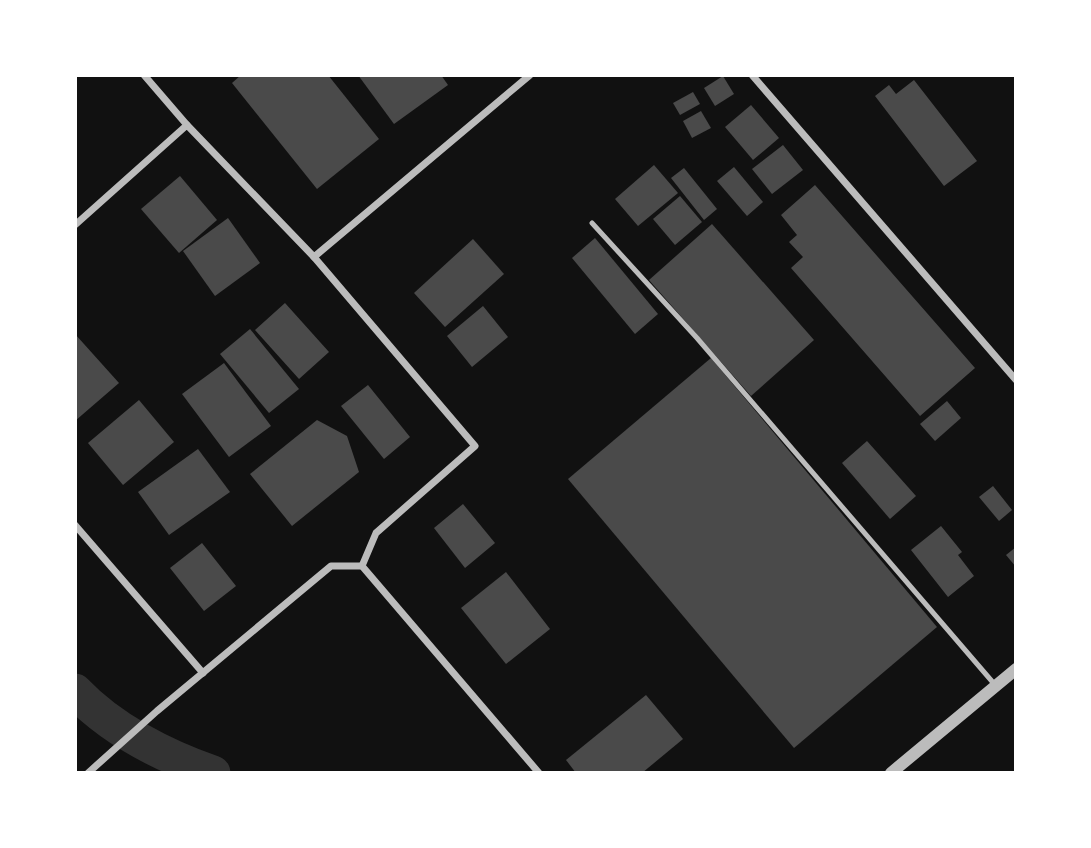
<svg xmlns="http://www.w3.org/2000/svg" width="1091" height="848" viewBox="0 0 1091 848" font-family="'Fira Sans',sans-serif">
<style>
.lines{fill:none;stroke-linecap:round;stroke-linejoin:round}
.river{stroke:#333;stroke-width:35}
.building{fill:#4a4a4a}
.service{stroke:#bcbcbc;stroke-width:5}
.minor{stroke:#bcbcbc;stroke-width:7}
.tertiary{stroke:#bcbcbc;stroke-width:12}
</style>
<rect width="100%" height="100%" fill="#111"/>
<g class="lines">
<!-- river -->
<path class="river" d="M 75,691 C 111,729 164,756 213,773"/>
</g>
<!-- building -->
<g class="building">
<path d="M 241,75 L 328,75 L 379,139 L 317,189 L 232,83 Z"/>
<path d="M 358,75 L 441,75 L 448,85 L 394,124 Z"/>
<path d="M 723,76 L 734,94 L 715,106 L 704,88 Z"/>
<path d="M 914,80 L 977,161 L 944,186 L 875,96 L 889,85 L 896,94 Z"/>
<path d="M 693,92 L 700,104 L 680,115 L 673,103 Z"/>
<path d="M 751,105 L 779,138 L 753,160 L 725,127 Z"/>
<path d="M 701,111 L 711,128 L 692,138 L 683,121 Z"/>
<path d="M 783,145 L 803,170 L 772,194 L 752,169 Z"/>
<path d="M 654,165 L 678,193 L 638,226 L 615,199 Z"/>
<path d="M 734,167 L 763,202 L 747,216 L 717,181 Z"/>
<path d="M 684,168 L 717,209 L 704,220 L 671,178 Z"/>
<path d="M 180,176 L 217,220 L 179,253 L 141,209 Z"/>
<path d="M 815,185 L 975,368 L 920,416 L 791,268 L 803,257 L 789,242 L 797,235 L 781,215 Z"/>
<path d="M 680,196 L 702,222 L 675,245 L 653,219 Z"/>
<path d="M 228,218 L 260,263 L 215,296 L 183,251 Z"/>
<path d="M 712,224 L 814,340 L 751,396 L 649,280 Z"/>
<path d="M 595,238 L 658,314 L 635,334 L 572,258 Z"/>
<path d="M 473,239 L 504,274 L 445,327 L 414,293 Z"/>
<path d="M 285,303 L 329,352 L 299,379 L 255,330 Z"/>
<path d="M 483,306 L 508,337 L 472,367 L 447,336 Z"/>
<path d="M 250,329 L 299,389 L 269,413 L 220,354 Z"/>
<path d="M 75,334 L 119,383 L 75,421 Z"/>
<path d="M 711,358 L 937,627 L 794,748 L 568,479 Z"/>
<path d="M 224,363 L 271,426 L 229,457 L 182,394 Z"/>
<path d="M 368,385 L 410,437 L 384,459 L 341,406 Z"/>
<path d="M 139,400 L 174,442 L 123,485 L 88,443 Z"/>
<path d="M 947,401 L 961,418 L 935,441 L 920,424 Z"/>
<path d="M 317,420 L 347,436 L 359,472 L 292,526 L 250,474 Z"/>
<path d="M 867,441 L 916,496 L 890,519 L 842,463 Z"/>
<path d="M 198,449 L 230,492 L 169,535 L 138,492 Z"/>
<path d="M 993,486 L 1012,510 L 999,521 L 979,497 Z"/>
<path d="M 463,504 L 495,543 L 465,568 L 434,528 Z"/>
<path d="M 941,526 L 962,552 L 958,555 L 974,576 L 948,597 L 911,550 Z"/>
<path d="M 202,543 L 236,586 L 204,611 L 170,568 Z"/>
<path d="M 1016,547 L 1016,567 L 1006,555 Z"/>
<path d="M 506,572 L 550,629 L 506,664 L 461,608 Z"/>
<path d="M 646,695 L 683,739 L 642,773 L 576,773 L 566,760 Z"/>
</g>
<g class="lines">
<!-- service -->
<path class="service" d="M 592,223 L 697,338 L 996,686"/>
<!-- minor -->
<g class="minor">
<path d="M 144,75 L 187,125"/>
<path d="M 752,75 L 1016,380"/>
<path d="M 75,225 L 187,125 L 314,257 L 530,75"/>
<path d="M 314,257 L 475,446 L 376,533 L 362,566"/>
<path d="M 75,525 L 203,673"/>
<path d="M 88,773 L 157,711 L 331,566 L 362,566 L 539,773"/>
</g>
<!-- tertiary -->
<path class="tertiary" d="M 891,773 L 1016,669"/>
</g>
<!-- border -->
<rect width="1091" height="848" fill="none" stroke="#ffffff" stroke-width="154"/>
</svg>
